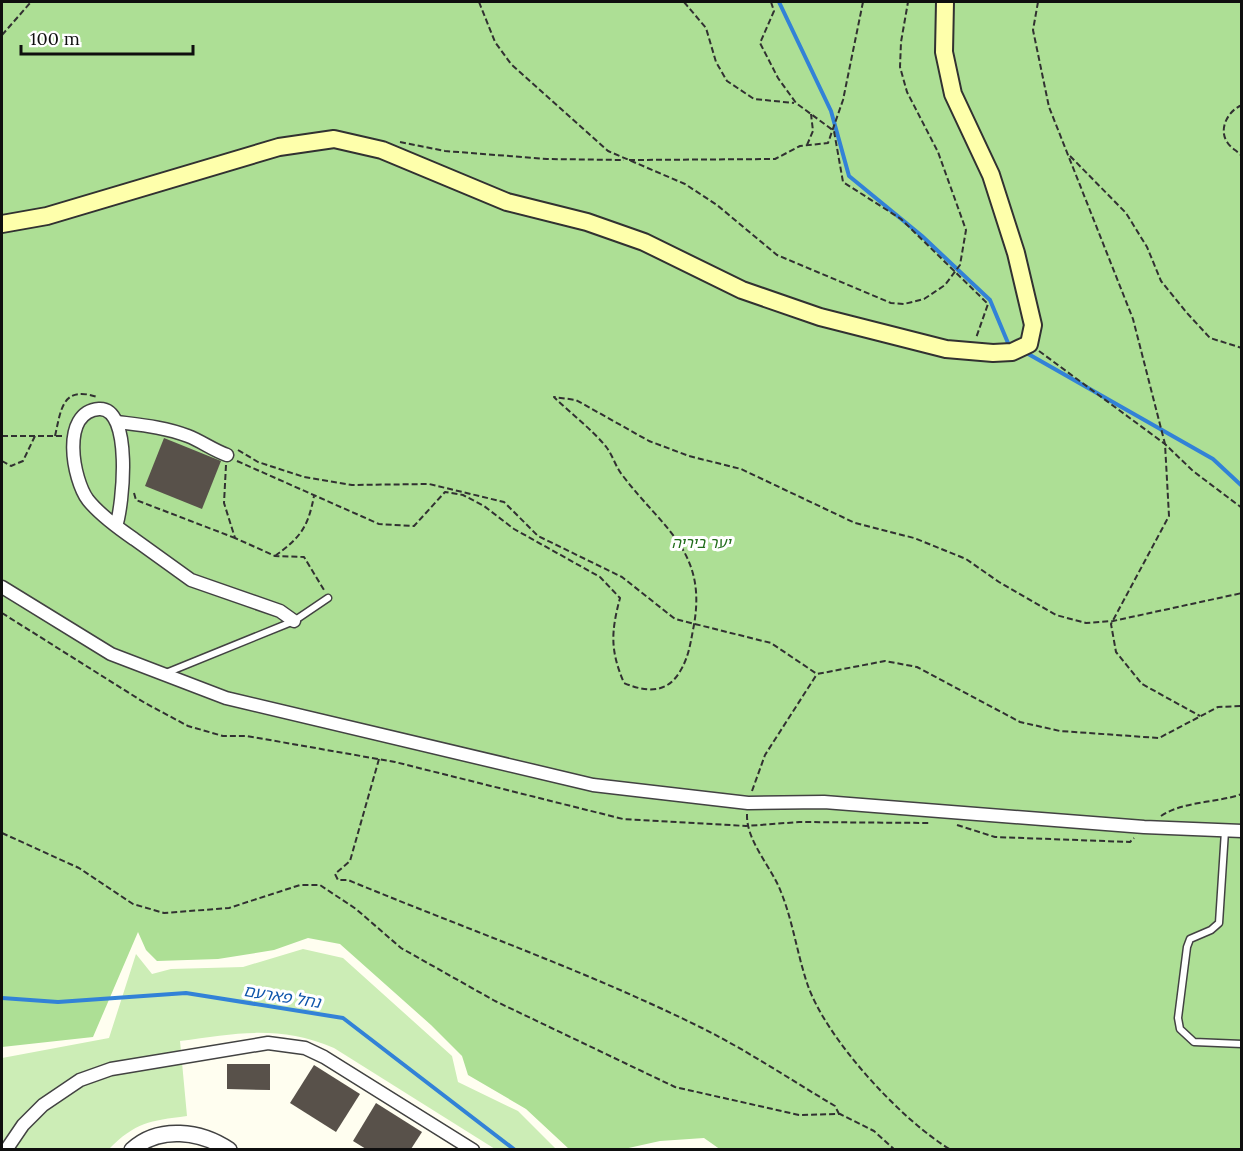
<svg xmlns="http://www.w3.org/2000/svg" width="1243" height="1151" viewBox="0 0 1243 1151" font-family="Lora,'Noto Sans Hebrew',serif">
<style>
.green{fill:#ccedb6}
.forest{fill:#addf95}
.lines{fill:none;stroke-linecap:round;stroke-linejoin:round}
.stream{stroke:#3282d7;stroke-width:4}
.building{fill:#58514a}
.service-casing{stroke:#424242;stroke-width:9}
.minor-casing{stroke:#424242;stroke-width:15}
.tertiary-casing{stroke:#424242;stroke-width:18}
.secondary-casing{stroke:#313131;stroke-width:20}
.path{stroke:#313131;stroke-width:2;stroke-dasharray:6 3;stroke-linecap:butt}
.service{stroke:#fff;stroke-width:6}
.minor{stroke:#fff;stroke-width:12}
.tertiary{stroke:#fff;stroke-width:15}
.secondary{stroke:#feffab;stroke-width:16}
.labels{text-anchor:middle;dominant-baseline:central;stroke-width:6;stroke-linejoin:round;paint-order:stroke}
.park-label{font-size:15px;font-style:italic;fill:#216c1a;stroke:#fff}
.water-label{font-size:16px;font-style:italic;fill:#0e54aa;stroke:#fff}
</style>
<rect width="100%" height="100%" fill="#fffef0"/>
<!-- green -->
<path class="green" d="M 303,949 L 343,958 L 452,1056 L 458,1082 L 518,1111 L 556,1149 L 495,1149 L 334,1048 C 279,1025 237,1033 180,1041 L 187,1116 C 149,1121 136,1122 109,1149 L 2,1150 L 2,1058 L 109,1038 L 136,954 L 152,974 L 171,969 L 243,967 Z"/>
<!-- forest -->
<path class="forest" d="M 2,2 L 1241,2 L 1241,1149 L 721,1150 L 704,1138 L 660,1141 L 624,1149 L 569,1149 L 526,1109 L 468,1075 L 462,1056 L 431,1025 L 340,944 L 308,938 L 274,950 L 218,959 L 157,961 L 146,950 L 138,932 L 93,1037 L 2,1047 Z"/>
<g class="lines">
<!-- stream -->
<g class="stream">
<path d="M 779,2 L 831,111 L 849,176 L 922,236 L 990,300 L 1008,343 L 1014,346"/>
<path d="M 1023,351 L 1213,459 L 1242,486"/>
<path d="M 2,998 L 58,1002 L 186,993 L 343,1018 L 515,1150"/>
</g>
</g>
<!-- building -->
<g class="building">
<path d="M 164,438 L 221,461 L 202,509 L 145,486 Z"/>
<path d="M 227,1064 L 270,1064 L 270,1090 L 227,1089 Z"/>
<path d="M 314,1065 L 360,1094 L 336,1132 L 290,1103 Z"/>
<path d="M 376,1103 L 422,1132 L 411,1149 L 366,1149 L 353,1141 Z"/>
</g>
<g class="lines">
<defs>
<g id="service">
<path d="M 166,673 L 294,621 L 328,598"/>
<path d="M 1225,831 L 1219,923 L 1211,930 L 1190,939 L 1187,947 L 1178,1018 L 1180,1029 L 1194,1042 L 1242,1044"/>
</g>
<g id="minor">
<path d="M 117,422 C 141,425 165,427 188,436 C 201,441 213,450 227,455"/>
<path d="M 134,539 C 118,528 100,515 88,500 C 73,480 60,412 99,409 C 133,407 123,506 116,526 L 191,580 L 280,611 L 294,621"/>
<path d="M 2,587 L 111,654 L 226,698 L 593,785 L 748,803 L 824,802 L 1144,827 L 1242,831"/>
<path d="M 6,1150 L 23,1125 L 43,1105 L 80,1080 L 111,1069 L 268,1043 L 305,1048 L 324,1057 L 473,1150"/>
</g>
<path id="tertiary" d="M 132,1150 C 159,1125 201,1131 229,1150"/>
<path id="secondary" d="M 2,224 L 47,216 L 279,147 L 334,139 L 382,150 L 507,202 L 587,222 L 644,242 L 742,290 L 820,317 L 946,349 L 993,353 L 1012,352 L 1029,344 L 1033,325 L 1016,253 L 991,175 L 953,94 L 944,52 L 945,2"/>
</defs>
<!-- service casing -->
<use href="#service" class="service-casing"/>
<!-- minor casing -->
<use href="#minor" class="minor-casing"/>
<!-- tertiary casing -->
<use href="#tertiary" class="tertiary-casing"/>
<!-- secondary casing -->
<use href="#secondary" class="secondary-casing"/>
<!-- path -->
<g class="path">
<path d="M 479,2 L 495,42 L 511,64 L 608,151 L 685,184 L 717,205 L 777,255 L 891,303 L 904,304 L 924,299 L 945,285 L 960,265 L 966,230 L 938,152 L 907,92 L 900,67 L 901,42 L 908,2"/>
<path d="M 684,2 L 706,28 L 716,62 L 727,81 L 754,99 L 794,103"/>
<path d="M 771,2 L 774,11 L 760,43 L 778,78 L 796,103 L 834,131 L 843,182 L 901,219 L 988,304 L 976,338"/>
<path d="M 1038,2 L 1033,30 L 1049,107 L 1133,319 L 1165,444 L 1169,516 L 1111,624 L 1116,652 L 1142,684 L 1200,716"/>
<path d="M 2,35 L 31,2"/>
<path d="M 1242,105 C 1229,110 1218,128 1227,142 C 1230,147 1237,151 1242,156"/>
<path d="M 400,142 L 445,151 L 547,159 L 624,160"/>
<path d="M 807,145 L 813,131 L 811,114"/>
<path d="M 1070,156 L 1126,213 L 1147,247 L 1161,281 L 1187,313 L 1210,338 L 1242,348"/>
<path d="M 629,160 L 775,159 L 800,146 L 828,143 L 843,100 L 863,2"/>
<path d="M 1039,351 L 1165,444 L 1193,471 L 1242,508"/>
<path d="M 2,436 L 62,436"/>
<path d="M 55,436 C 61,410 62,385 97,397"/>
<path d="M 238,450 L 258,462 L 304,477 L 352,485 L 429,484 L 504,502 L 538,536 L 622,577 L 675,619 L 771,643 L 817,674 L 885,661 L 917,667 L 1020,722 L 1060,731 L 1159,738 L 1218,707 L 1242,706"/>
<path d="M 2,461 L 11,466 L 23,461 L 35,436"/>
<path d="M 237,461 L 379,524 L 414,526 L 445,492 L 463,495 L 484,506 L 514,529 L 600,577 L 620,598 C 611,632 610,650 624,683 C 645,692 666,694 679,673 C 688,659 690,646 693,630 C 709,552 664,530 623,476 C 616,468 613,456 607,448 C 593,430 571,414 554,397 L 576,400 L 649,441 L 689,456 L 741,469 L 855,523 L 914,538 L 966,559 L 999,582 L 1056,615 L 1086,623 L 1113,621 L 1242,593"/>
<path d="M 226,465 L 224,503 L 235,538 L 275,556 L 304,557 L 324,590"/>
<path d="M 134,493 L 136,500 L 235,538"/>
<path d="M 275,556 C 301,537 308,527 314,496"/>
<path d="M 2,613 L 145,703 L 188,726 L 223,736 L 247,736 L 395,762 L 623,819 L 746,826 L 799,822 L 931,823"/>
<path d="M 379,759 L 350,861 L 335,874 L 338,880 L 348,880 C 466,929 587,971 702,1028 C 748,1051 791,1080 835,1106 L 839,1114"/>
<path d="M 752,791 L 765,755 L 817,674"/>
<path d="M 747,814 C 746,841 771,866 781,892 C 793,922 797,953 807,983 C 825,1038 902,1121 951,1150"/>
<path d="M 1161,816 C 1183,801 1217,803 1242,794"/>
<path d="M 957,825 L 995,837 L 1130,842 L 1134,838"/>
<path d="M 2,833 L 79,868 L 133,904 L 164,913 L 229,908 L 300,885 L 320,885 L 356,909 L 401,948 L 495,1001 L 675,1087 L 799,1115 L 840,1114 L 874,1131 L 895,1150"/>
</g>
<!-- service -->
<use href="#service" class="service"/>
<!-- minor -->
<use href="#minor" class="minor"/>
<!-- tertiary -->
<use href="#tertiary" class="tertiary"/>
<!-- secondary -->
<use href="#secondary" class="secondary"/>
</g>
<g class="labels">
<!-- park labels -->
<g class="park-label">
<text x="701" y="542">יער ביריה</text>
</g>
<!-- water labels -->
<g class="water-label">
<text transform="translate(282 996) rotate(9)">נחל פארעם</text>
</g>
</g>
<!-- border -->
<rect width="1243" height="1151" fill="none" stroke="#0f0f0f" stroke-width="6"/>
<!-- scale -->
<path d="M21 45v9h172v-9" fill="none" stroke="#0f0f0f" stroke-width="3"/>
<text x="30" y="45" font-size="18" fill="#0f0f0f" stroke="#ffffff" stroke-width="4.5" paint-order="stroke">100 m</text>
</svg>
